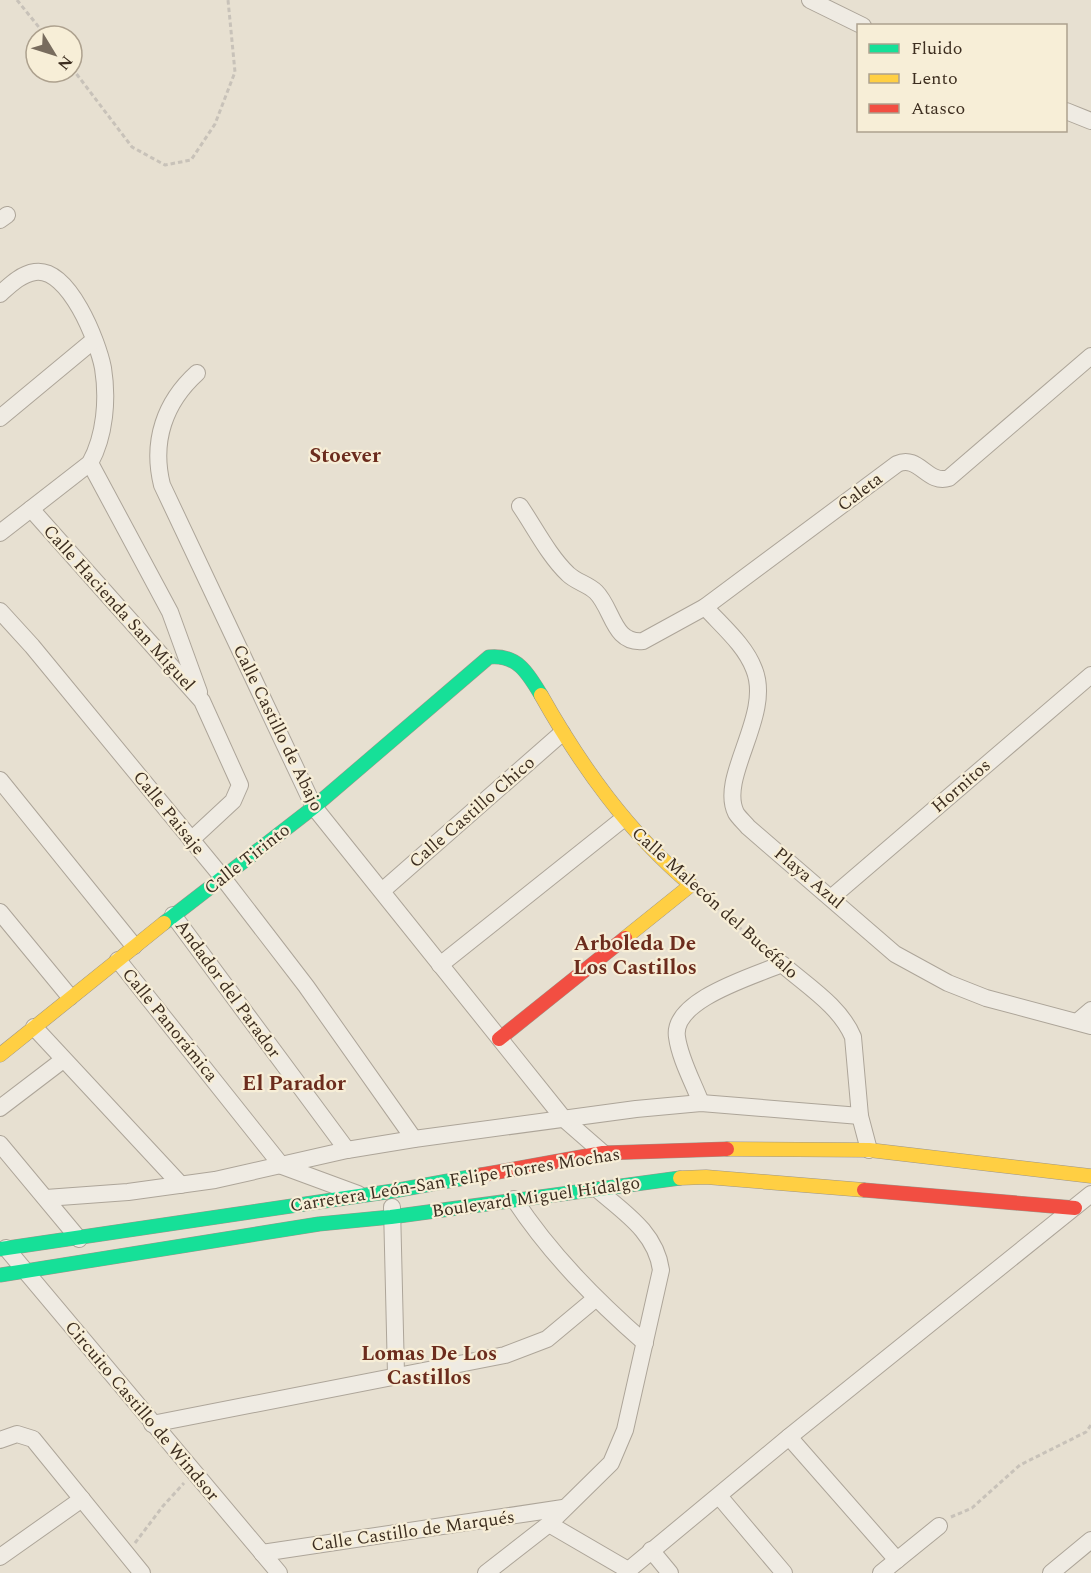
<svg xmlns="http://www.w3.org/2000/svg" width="1091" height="1573" viewBox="0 0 1091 1573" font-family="Spectral,serif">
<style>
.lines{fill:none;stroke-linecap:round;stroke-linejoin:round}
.street-casing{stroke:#ada599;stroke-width:18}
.fast-casing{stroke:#9d9589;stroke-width:15}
.slow-casing{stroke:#9d9589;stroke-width:15}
.jam-casing{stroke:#9d9589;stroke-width:15}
.path{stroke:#c8c2b9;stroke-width:3;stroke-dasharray:4.5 3;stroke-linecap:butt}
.street{stroke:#efebe3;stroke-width:16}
.fast{stroke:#16e098;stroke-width:14}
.slow{stroke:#ffcf43;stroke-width:14}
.jam{stroke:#f24e42;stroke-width:14}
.labels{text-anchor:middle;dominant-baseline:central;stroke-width:4.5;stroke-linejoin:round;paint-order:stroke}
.street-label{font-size:18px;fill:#3d2e20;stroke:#f7eed7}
.quarter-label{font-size:21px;font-weight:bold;fill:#6c2c1d;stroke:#f7eed7}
</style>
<rect width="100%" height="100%" fill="#e7e0d1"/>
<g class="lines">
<defs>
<g id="street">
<path d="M 810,0 L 863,26"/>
<path d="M 1066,111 L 1091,121"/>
<path d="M 0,220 L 7,215"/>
<path d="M 0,294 C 10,285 21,274 35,272 C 69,267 98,342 103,368 C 108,399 105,436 90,463 L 0,533"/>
<path d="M 197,373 C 165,402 151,441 162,485 L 314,807 L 564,1119 L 603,1153"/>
<path d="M 0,418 L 94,340"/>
<path d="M 90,463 L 170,612 L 199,692"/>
<path d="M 520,506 C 535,528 549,556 568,574 C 576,582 588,584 596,592 C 613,609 613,644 643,641 L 705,607 L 897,464 C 919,454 927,485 949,478 L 1091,356"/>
<path d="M 31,509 L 202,701 L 240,785 L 233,801 L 191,840"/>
<path d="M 705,607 C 722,626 745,645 754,669 C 773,715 718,777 736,813 C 739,818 745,823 748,827 L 895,954 L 948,983 L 986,998 L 1091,1026"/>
<path d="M 0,611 L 32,646 L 223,878 L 306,986 L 414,1139"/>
<path d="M 0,780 L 134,946"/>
<path d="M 382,891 L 562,733"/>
<path d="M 832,897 L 1091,675"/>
<path d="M 0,912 L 70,997"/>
<path d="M 173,915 L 347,1150"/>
<path d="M 118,960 L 282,1166 L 358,1194"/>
<path d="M 440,965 L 623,819"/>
<path d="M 1077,1022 L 1091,1010"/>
<path d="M 34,1027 L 181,1185"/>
<path d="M 701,1103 C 693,1082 680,1059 677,1037 C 671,1000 754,976 782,964 C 807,986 840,1006 853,1037 L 860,1116 L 869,1150"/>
<path d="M 0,1108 L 63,1060"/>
<path d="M 0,1144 L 79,1239"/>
<path d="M 46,1198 L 128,1192 L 215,1180 L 347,1150 L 414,1139 L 636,1109 L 701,1103 L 860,1116"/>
<path d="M 514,1199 C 550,1254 596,1300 645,1343"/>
<path d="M 392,1207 L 396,1374"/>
<path d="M 6,1248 L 279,1573"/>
<path d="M 152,1424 L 505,1355 L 547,1339 L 595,1299"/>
<path d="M 789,1437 L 897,1560"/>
<path d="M 0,1440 L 17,1434 L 33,1439 L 142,1573"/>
<path d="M 719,1496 L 784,1573"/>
<path d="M 549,1524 L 628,1570"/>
<path d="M 651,1550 L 670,1573"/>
<path d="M 262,1553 L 563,1508"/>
<path d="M 0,1557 L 82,1499"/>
<path d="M 486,1573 L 549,1524 L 611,1463 L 625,1430 L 661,1270 C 656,1233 625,1213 598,1190"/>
<path d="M 625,1573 L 789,1437 L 1091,1194"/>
<path d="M 881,1573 L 939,1526"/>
<path d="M 1051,1573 L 1091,1540"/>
</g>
<g id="fast">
<path d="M 164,923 L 314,807 L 489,657 C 517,654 528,673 541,695"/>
<path d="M 0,1249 L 393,1191 L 481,1175"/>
<path d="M 0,1275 L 319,1224 L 391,1217 L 680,1178"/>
</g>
<g id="slow">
<path d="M 541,695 C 581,766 628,832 691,885 L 625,938"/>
<path d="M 0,1055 L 164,923"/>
<path d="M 727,1149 L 869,1150 L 1091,1176"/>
<path d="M 680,1178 L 706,1177 L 864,1190"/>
</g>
<g id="jam">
<path d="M 499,1039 L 625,938"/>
<path d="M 481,1175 L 603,1153 L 727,1149"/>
<path d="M 864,1190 L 1075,1208"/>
</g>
</defs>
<!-- street casing -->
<use href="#street" class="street-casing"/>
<!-- fast casing -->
<use href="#fast" class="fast-casing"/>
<!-- slow casing -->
<use href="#slow" class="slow-casing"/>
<!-- jam casing -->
<use href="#jam" class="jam-casing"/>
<!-- path -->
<g class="path">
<path d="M 17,0 L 46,36"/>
<path d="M 72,68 L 132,147 L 165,165 L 191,160 L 215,124 L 235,72 L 228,0"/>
<path d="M 704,897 L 769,953"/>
<path d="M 951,1517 L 972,1508 L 1020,1465 L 1086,1432 L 1091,1425"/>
<path d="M 135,1543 L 163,1506 L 184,1483"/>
</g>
<!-- street -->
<use href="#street" class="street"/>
<!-- fast -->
<use href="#fast" class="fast"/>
<!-- slow -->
<use href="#slow" class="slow"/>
<!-- jam -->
<use href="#jam" class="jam"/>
</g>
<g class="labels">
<!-- street labels -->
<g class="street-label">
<text transform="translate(860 492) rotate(-37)">Caleta</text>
<text transform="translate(119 608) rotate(48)">Calle Hacienda San Miguel</text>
<text transform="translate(278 728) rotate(64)">Calle Castillo de Abajo</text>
<text transform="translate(961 786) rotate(-41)">Hornitos</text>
<text transform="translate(472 812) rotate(-41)">Calle Castillo Chico</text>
<text transform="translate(169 813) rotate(51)">Calle Paisaje</text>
<text transform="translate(247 859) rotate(-38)">Calle Tirinto</text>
<text transform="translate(809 878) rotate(40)">Playa Azul</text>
<text transform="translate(715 903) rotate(42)">Calle Malecón del Bucéfalo</text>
<text transform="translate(228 989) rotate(54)">Andador del Parador</text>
<text transform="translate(170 1025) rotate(51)">Calle Panorámica</text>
<text transform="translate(455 1180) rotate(-9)">Carretera León-San Felipe Torres Mochas</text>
<text transform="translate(536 1197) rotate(-8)">Boulevard Miguel Hidalgo</text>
<text transform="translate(142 1411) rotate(50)">Circuito Castillo de Windsor</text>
<text transform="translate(413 1531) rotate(-8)">Calle Castillo de Marqués</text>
</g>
<!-- quarter labels -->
<g class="quarter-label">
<text x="345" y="456">Stoever</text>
<text x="635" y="944">Arboleda De<tspan x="635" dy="24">Los Castillos</tspan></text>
<text x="294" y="1084">El Parador</text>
<text x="429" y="1354">Lomas De Los<tspan x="429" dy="24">Castillos</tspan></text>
</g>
</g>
<!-- legend -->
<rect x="857" y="24" width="210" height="108" fill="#f7eed7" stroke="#ada18e" stroke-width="1.5"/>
<rect x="869" y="44" width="30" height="9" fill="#16e098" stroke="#ada18e" stroke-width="1.5"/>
<text x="911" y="54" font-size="18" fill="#3d2e20">Fluido</text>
<rect x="869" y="74" width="30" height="9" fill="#ffcf43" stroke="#ada18e" stroke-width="1.5"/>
<text x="911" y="84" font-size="18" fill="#3d2e20">Lento</text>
<rect x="869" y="104" width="30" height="9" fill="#f24e42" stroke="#ada18e" stroke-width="1.5"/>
<text x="911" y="114" font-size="18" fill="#3d2e20">Atasco</text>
<!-- north arrow -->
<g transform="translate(54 54) rotate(128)"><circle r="28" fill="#f7eed7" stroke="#ada18e" stroke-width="1.5"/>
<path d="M0-4.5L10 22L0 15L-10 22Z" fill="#786c5e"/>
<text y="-9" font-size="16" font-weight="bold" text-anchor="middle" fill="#3d2e20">N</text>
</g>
</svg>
